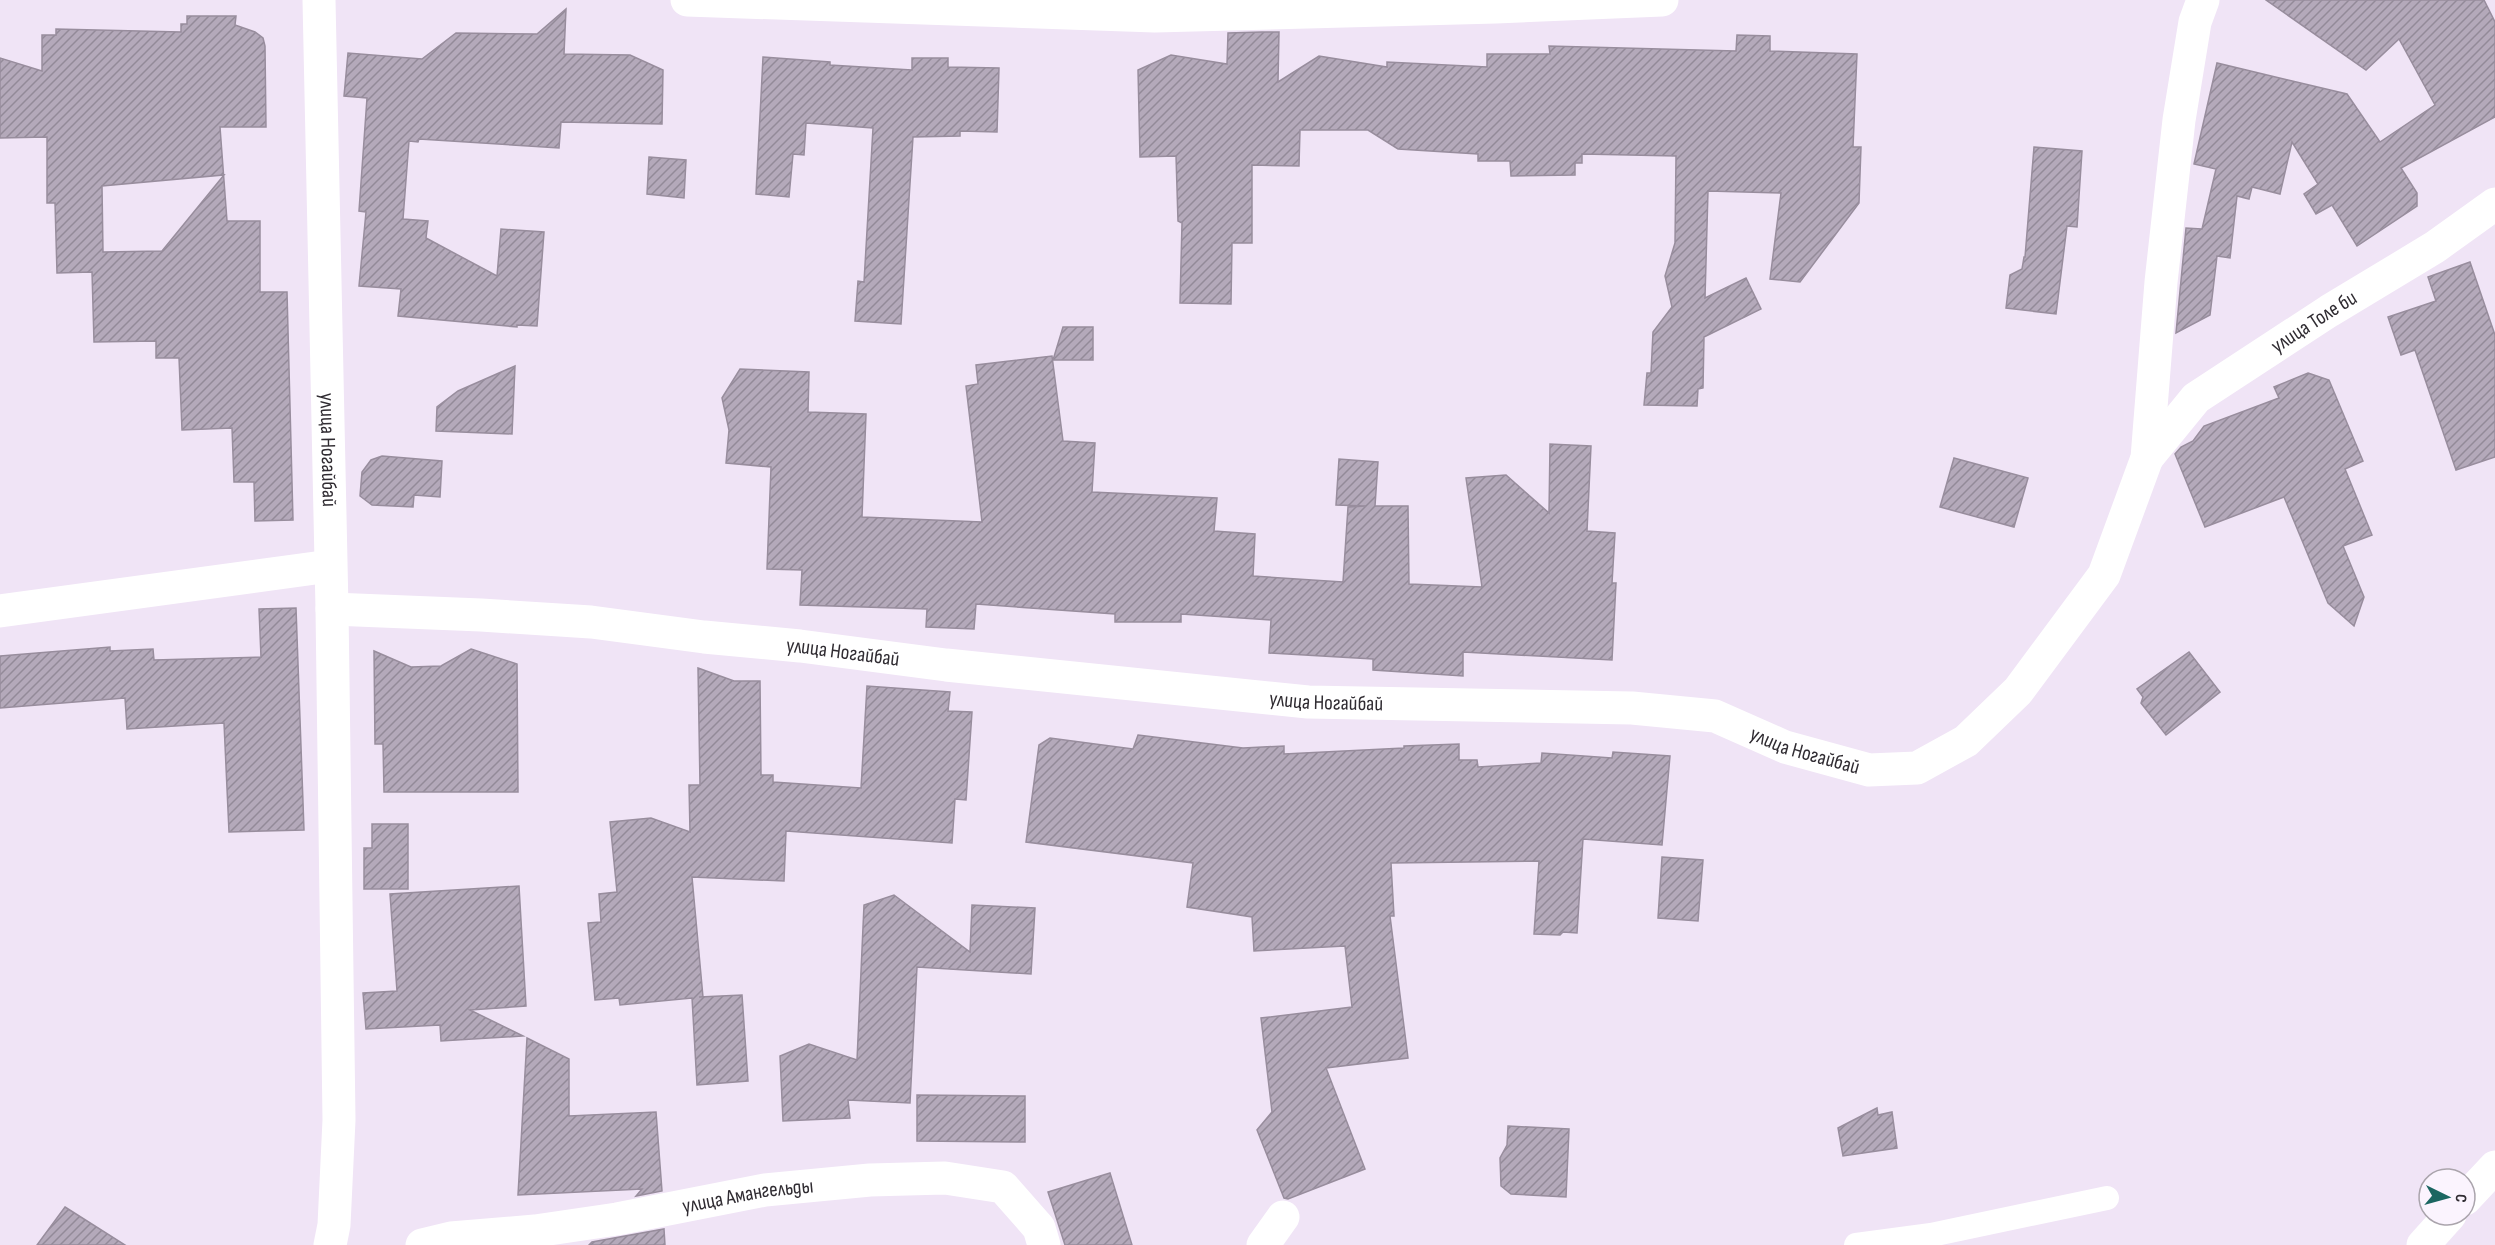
<svg xmlns="http://www.w3.org/2000/svg" width="2495" height="1245" viewBox="0 0 2495 1245" font-family="'Sofia Sans Condensed',sans-serif">
<style>
.building{fill:url(#building-hatch);stroke:#988d9d;stroke-width:1.5;fill-rule:evenodd}
.lines{fill:none;stroke-linecap:round;stroke-linejoin:round}
.service{stroke:#fff;stroke-width:24}
.minor{stroke:#fff;stroke-width:33}
.labels{text-anchor:middle;dominant-baseline:central;stroke-width:5;stroke-linejoin:round;paint-order:stroke}
.street-label{font-size:21px;fill:#302c32;stroke:#fbf4fe}
</style>
<defs>
<pattern id="building-hatch" width="6" height="6" patternUnits="userSpaceOnUse" patternTransform="scale(1.5)"><rect width="6" height="6" fill="#b4a9ba"/><path d="M-1 1l2-2M0 6l6-6M5 7l2-2" fill="none" stroke="#938a98"/></pattern>
</defs>
<rect width="100%" height="100%" fill="#f0e4f6"/>
<!-- building -->
<g class="building">
<path d="M 2266,0 L 2484,0 L 2495,22 L 2495,117 L 2401,168 L 2417,193 L 2417,206 L 2357,246 L 2332,205 L 2316,214 L 2304,194 L 2318,184 L 2292,142 L 2280,194 L 2252,187 L 2249,199 L 2237,196 L 2230,258 L 2217,256 L 2210,315 L 2176,333 L 2186,228 L 2202,229 L 2216,169 L 2194,164 L 2217,63 L 2347,94 L 2380,142 L 2435,105 L 2399,39 L 2366,70 Z"/>
<path d="M 566,9 L 564,54 L 630,55 L 663,70 L 662,124 L 561,122 L 559,148 L 419,139 L 418,142 L 409,141 L 403,219 L 428,221 L 426,238 L 497,276 L 501,229 L 544,232 L 537,326 L 517,325 L 517,327 L 398,316 L 401,289 L 359,286 L 366,212 L 359,211 L 367,98 L 344,96 L 348,53 L 422,59 L 456,33 L 537,34 Z"/>
<path d="M 187,16 L 236,16 L 235,25 L 255,32 L 263,38 L 265,46 L 266,127 L 220,127 L 227,221 L 260,221 L 260,292 L 287,292 L 293,520 L 255,521 L 254,482 L 234,482 L 232,428 L 182,430 L 179,358 L 156,358 L 156,341 L 94,342 L 92,272 L 57,273 L 55,203 L 47,203 L 47,137 L 0,138 L 0,58 L 42,71 L 42,35 L 56,35 L 56,29 L 181,32 L 181,24 L 187,24 ZM 224,175 L 162,251 L 103,252 L 102,186 Z"/>
<path d="M 1262,32 L 1279,32 L 1278,82 L 1319,56 L 1387,67 L 1387,62 L 1487,67 L 1487,54 L 1550,54 L 1549,46 L 1736,51 L 1737,35 L 1770,36 L 1770,51 L 1857,54 L 1853,147 L 1861,147 L 1859,203 L 1800,282 L 1770,279 L 1781,193 L 1708,191 L 1705,298 L 1746,278 L 1761,309 L 1704,337 L 1703,388 L 1698,389 L 1697,406 L 1644,405 L 1647,373 L 1651,373 L 1653,332 L 1672,307 L 1665,276 L 1675,243 L 1676,156 L 1582,154 L 1582,163 L 1575,163 L 1575,175 L 1511,176 L 1510,161 L 1478,161 L 1478,154 L 1398,149 L 1368,130 L 1300,130 L 1299,166 L 1252,165 L 1252,243 L 1232,243 L 1231,304 L 1180,303 L 1182,223 L 1178,221 L 1176,156 L 1140,157 L 1138,70 L 1171,55 L 1227,64 L 1228,33 Z"/>
<path d="M 763,57 L 830,62 L 830,65 L 912,70 L 912,58 L 948,58 L 948,67 L 999,68 L 997,132 L 960,131 L 960,136 L 913,137 L 901,324 L 855,321 L 858,281 L 864,282 L 873,128 L 806,123 L 804,155 L 793,154 L 789,197 L 756,194 Z"/>
<path d="M 2034,147 L 2082,151 L 2077,227 L 2067,226 L 2056,314 L 2006,308 L 2010,275 L 2022,269 L 2024,257 L 2025,257 Z"/>
<path d="M 649,157 L 686,160 L 684,198 L 647,194 Z"/>
<path d="M 2470,262 L 2495,335 L 2495,457 L 2456,470 L 2415,350 L 2401,355 L 2388,317 L 2436,301 L 2428,277 Z"/>
<path d="M 1063,327 L 1093,327 L 1093,360 L 1053,360 Z"/>
<path d="M 1052,356 L 1063,441 L 1095,443 L 1092,492 L 1217,498 L 1214,531 L 1255,534 L 1253,576 L 1343,582 L 1348,507 L 1366,506 L 1336,505 L 1339,459 L 1378,462 L 1375,506 L 1408,506 L 1409,584 L 1482,587 L 1466,478 L 1506,475 L 1549,513 L 1550,444 L 1591,446 L 1587,531 L 1615,533 L 1612,583 L 1616,583 L 1612,660 L 1463,652 L 1463,676 L 1373,670 L 1373,659 L 1269,653 L 1271,620 L 1181,614 L 1181,622 L 1115,622 L 1115,614 L 976,604 L 974,629 L 926,627 L 927,609 L 800,605 L 802,570 L 767,569 L 771,467 L 726,463 L 729,430 L 722,398 L 740,369 L 809,372 L 808,412 L 866,414 L 862,517 L 982,522 L 966,386 L 978,384 L 976,365 Z"/>
<path d="M 515,366 L 512,434 L 436,431 L 437,407 L 458,391 Z"/>
<path d="M 2308,373 L 2329,380 L 2363,461 L 2345,469 L 2372,535 L 2343,546 L 2364,597 L 2354,626 L 2328,603 L 2284,497 L 2205,527 L 2175,454 L 2181,447 L 2193,441 L 2204,426 L 2279,398 L 2274,387 Z"/>
<path d="M 382,456 L 442,461 L 440,497 L 414,495 L 413,507 L 372,505 L 360,496 L 362,472 L 371,460 Z"/>
<path d="M 1954,458 L 2028,478 L 2014,527 L 1940,507 Z"/>
<path d="M 296,608 L 304,830 L 229,832 L 224,723 L 127,729 L 125,698 L 0,708 L 0,656 L 110,647 L 110,651 L 153,649 L 154,660 L 261,657 L 259,609 Z"/>
<path d="M 471,649 L 517,664 L 518,792 L 384,792 L 383,744 L 375,744 L 374,651 L 411,667 L 441,666 Z"/>
<path d="M 2189,652 L 2220,692 L 2166,735 L 2141,703 L 2143,697 L 2137,689 Z"/>
<path d="M 698,668 L 734,681 L 760,681 L 761,775 L 773,775 L 773,782 L 861,788 L 867,686 L 950,692 L 948,711 L 972,712 L 966,800 L 955,799 L 952,843 L 786,831 L 784,881 L 692,877 L 703,997 L 699,997 L 742,995 L 748,1081 L 697,1085 L 692,998 L 620,1005 L 619,998 L 595,1000 L 588,923 L 601,922 L 599,894 L 617,892 L 610,822 L 651,818 L 690,832 L 689,785 L 700,785 Z"/>
<path d="M 1138,735 L 1243,748 L 1284,746 L 1284,754 L 1404,748 L 1404,746 L 1459,744 L 1459,760 L 1477,760 L 1478,767 L 1541,763 L 1542,753 L 1612,758 L 1613,752 L 1670,756 L 1662,845 L 1583,839 L 1577,933 L 1563,932 L 1560,935 L 1534,934 L 1539,861 L 1391,863 L 1394,916 L 1390,916 L 1408,1058 L 1326,1068 L 1365,1169 L 1288,1199 L 1284,1198 L 1257,1130 L 1272,1112 L 1261,1018 L 1352,1007 L 1345,946 L 1254,951 L 1252,917 L 1187,907 L 1193,863 L 1026,842 L 1039,745 L 1050,738 L 1133,749 Z"/>
<path d="M 372,824 L 408,824 L 408,889 L 364,889 L 364,848 L 372,848 Z"/>
<path d="M 1662,857 L 1703,860 L 1698,921 L 1658,918 Z"/>
<path d="M 519,886 L 526,1006 L 470,1010 L 523,1036 L 441,1041 L 440,1025 L 366,1029 L 363,993 L 397,991 L 390,894 Z"/>
<path d="M 894,895 L 970,952 L 972,905 L 1035,908 L 1031,974 L 917,967 L 910,1103 L 848,1100 L 850,1118 L 783,1121 L 780,1056 L 809,1044 L 857,1060 L 864,905 Z"/>
<path d="M 527,1038 L 569,1059 L 569,1116 L 656,1112 L 662,1191 L 636,1196 L 642,1189 L 518,1195 Z"/>
<path d="M 917,1095 L 1025,1096 L 1025,1142 L 917,1141 Z"/>
<path d="M 1877,1108 L 1878,1115 L 1892,1112 L 1897,1148 L 1843,1156 L 1838,1128 Z"/>
<path d="M 1508,1126 L 1569,1129 L 1566,1197 L 1511,1194 L 1501,1186 L 1500,1158 L 1507,1145 Z"/>
<path d="M 1110,1173 L 1132,1245 L 1065,1245 L 1048,1192 Z"/>
<path d="M 65,1207 L 125,1245 L 37,1245 Z"/>
<path d="M 664,1229 L 665,1245 L 589,1245 L 592,1242 Z"/>
</g>
<g class="lines">
<!-- service -->
<path class="service" d="M 1856,1245 L 1931,1235 L 2107,1198"/>
<!-- minor -->
<g class="minor">
<path id="s1" d="M 319,0 L 332,609 L 339,1120 L 334,1225 L 330,1245"/>
<path d="M 687,0 L 1155,16 L 1496,7 L 1662,0"/>
<path id="s2" d="M 2147,458 L 2196,398 L 2329,311 L 2435,247 L 2495,204"/>
<path id="s3" d="M 332,609 L 481,615 L 591,622 L 704,637 L 800,646 L 946,665 L 1308,702 L 1632,708 L 1715,716 L 1785,747 L 1869,770 L 1917,768 L 1966,741 L 2018,691 L 2104,575 L 2147,458 L 2161,282 L 2179,120 L 2195,22 L 2203,0"/>
<path d="M 0,611 L 330,566"/>
<path d="M 2465,1199 L 2495,1167"/>
<path id="s4" d="M 422,1245 L 451,1238 L 535,1231 L 617,1219 L 765,1190 L 870,1180 L 945,1178 L 1003,1187 L 1039,1228 L 1044,1245"/>
<path d="M 1263,1245 L 1283,1217"/>
<path d="M 2423,1245 L 2450,1215"/>
</g>
</g>
<g class="labels">
<!-- street labels -->
<g class="street-label">
<text stroke="none"><textPath href="#s2" startOffset="218">улица Толе би</textPath></text>
<text stroke="none"><textPath href="#s1" startOffset="450">улица Ногайбай</textPath></text>
<text stroke="none"><textPath href="#s3" startOffset="513">улица Ногайбай</textPath></text>
<text stroke="none"><textPath href="#s3" startOffset="999">улица Ногайбай</textPath></text>
<text stroke="none"><textPath href="#s3" startOffset="1485">улица Ногайбай</textPath></text>
<text stroke="none"><textPath href="#s4" startOffset="330">улица Амангельды</textPath></text>
</g>
</g>
<!-- north arrow -->
<g transform="translate(2447 1197) rotate(95)"><circle r="28" fill="#fbf4fe" stroke="#aaa4ac" stroke-width="1.5"/>
<path d="M0-4.5L10 22L0 15L-10 22Z" fill="#1b6661"/>
<text y="-9" font-size="16" font-weight="bold" text-anchor="middle" fill="#302c32">С</text>
</g>
</svg>
